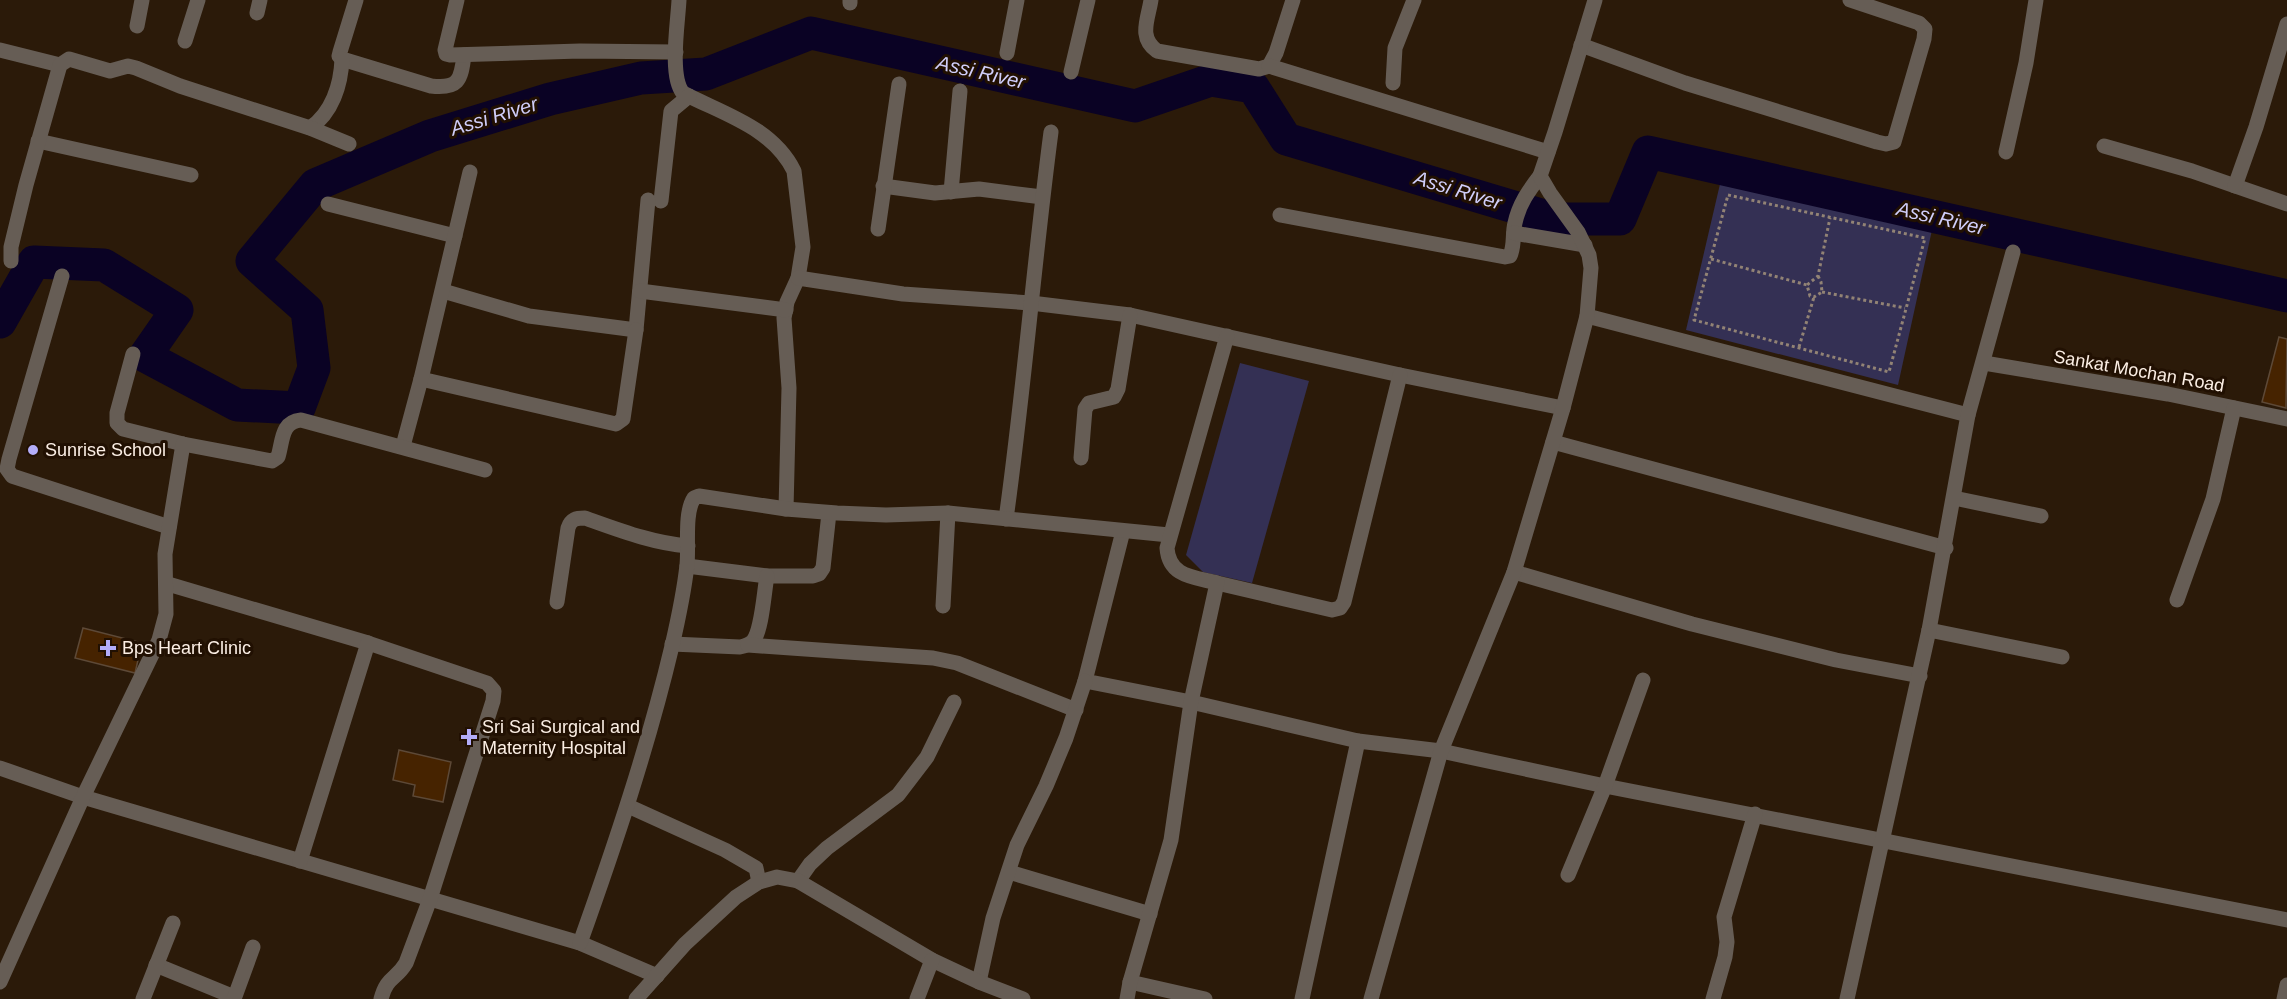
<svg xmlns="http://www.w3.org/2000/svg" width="2287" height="999" viewBox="0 0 2287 999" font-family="Helvetica,sans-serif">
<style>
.green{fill:#343054}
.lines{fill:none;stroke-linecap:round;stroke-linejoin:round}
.river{stroke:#0a0224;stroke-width:33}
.building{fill:#462300;stroke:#5d4937;stroke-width:1.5}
.path{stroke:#928375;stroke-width:3;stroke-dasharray:3 3;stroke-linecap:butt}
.street{stroke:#665d55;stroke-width:15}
.poi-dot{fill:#b3adf9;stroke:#211002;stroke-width:2}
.labels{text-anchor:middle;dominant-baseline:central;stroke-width:6;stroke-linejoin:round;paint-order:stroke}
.street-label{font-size:18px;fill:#fbeee4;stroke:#211002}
.poi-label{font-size:18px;fill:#fbeee4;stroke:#211002;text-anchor:start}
.water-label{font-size:20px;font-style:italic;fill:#d0cefa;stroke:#211002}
</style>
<rect width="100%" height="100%" fill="#2b1a09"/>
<!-- green -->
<g class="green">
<path d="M 1720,184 L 1932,230 L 1898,385 L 1686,330 Z"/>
<path d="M 1240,363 L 1309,381 L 1252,583 L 1203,572 L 1186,555 Z"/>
</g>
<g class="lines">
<!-- river -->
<path class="river" d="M 0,322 L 34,262 L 104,265 L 177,310 L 145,356 L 237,405 L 299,408 L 314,368 L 307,310 L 252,261 L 315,185 L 430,136 L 550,99 L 641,78 L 706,74 L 811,33 L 1135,106 L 1211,80 L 1253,87 L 1286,139 L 1554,219 L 1620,219 L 1648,152 L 2287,296"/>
</g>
<!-- building -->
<g class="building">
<path d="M 2279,337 L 2287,339 L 2286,408 L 2262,402 Z"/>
<path d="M 83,628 L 142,643 L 135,673 L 75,658 Z"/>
<path d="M 399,750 L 451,762 L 443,802 L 413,796 L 415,785 L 393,780 Z"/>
</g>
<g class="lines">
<!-- path -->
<g class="path">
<path d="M 1728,195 L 1925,238 L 1889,372 L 1694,320 Z"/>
<path d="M 1711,259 L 1807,285"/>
<path d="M 1818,276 L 1821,282 L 1822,292 L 1814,297 L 1810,296 L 1807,285 L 1818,276 L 1830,218"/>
<path d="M 1822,292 L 1905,308"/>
<path d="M 1799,347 L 1814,297"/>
</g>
<!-- street -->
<g class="street">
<path d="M 356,0 L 340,52 L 339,56 L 342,59 L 431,86 C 458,89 461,81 464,55"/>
<path d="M 457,0 L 445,50 L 446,54 L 450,55 L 580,51 L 676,52"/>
<path d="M 679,0 C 678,22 669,76 683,93 C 723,114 772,127 794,171 L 803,247 L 798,278 L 787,302 L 784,318 L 789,388 L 786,509"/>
<path d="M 1151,0 C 1148,20 1138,37 1157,51 L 1259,69 L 1269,66 L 1276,53 L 1293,0"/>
<path d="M 850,3 L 850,0"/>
<path d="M 257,13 L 260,0"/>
<path d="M 137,26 L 142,0"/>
<path d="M 185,41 L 198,0"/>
<path d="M 1581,45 L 1685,83 L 1877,142 L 1886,144 L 1894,142 L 1924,39 L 1925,29 L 1919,23 L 1850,0"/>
<path d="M 0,50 L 60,65"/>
<path d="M 1007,53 L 1017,0"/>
<path d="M 1269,66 L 1548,152"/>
<path d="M 1071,72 L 1088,0"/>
<path d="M 1393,83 L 1395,48 L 1414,0"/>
<path d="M 310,128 C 332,113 341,85 342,59"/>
<path d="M 38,141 L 191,175"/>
<path d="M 2104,146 L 2192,171 L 2287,204"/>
<path d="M 2006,152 L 2026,63 L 2036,0"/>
<path d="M 883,186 L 935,193 L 979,189 L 1042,197"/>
<path d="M 2235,186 L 2256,127 L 2287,24"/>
<path d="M 951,192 L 960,91"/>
<path d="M 661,201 L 671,111 L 689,96"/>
<path d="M 328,204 L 455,236"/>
<path d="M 1280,215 L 1505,257 L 1510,256 C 1515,245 1512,234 1515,223 C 1519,204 1529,190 1540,176"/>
<path d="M 878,229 L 899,84"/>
<path d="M 1514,233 L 1585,245"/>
<path d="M 11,261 L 11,247 L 26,185 L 60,65 L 69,59 L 110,71 L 128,66 L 136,68 L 180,86 L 310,128 L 349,144"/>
<path d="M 62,276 L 9,459 L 7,469 L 12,476 L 169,527"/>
<path d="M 798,278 L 903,294 L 1031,303 L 1130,315 L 1400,375 L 1563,408"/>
<path d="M 443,291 L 529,316 L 636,330 L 648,200"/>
<path d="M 640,291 L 786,310"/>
<path d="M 1587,316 L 1968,415"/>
<path d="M 133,354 L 117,413 L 117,423 L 123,429 L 183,444"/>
<path d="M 1984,363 L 2168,394 L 2287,419"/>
<path d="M 421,379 L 616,424 L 623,419 L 636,330"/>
<path d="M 1553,442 L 1946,548"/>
<path d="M 403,446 L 421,379 L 470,172"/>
<path d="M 1081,458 L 1085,409 L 1089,403 L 1114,397 L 1118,389 L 1130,315"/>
<path d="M 1954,498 L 2041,516"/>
<path d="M 1006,519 C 1024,390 1034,261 1051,132"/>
<path d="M 1123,531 L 1085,681 L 1191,702 L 1358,741 L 1441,751 L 1605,786 L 2287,920"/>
<path d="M 687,566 L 767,576 L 813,576 L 819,574 L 823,568 L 829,513"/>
<path d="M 1514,572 L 1692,624 L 1836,660 L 1920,676"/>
<path d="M 1217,583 L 1332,610 L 1340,608 L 1344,602 L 1400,375"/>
<path d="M 168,584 L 368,643"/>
<path d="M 2177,600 L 2213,499 L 2234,408"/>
<path d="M 557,602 L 568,528 C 571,519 576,518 585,518 C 619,530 652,543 688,546"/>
<path d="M 943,606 L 948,513"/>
<path d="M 1929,630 L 2062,657"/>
<path d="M 672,644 L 740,647 C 745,646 749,645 753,641 C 762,630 764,592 767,576"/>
<path d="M 748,645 L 933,658 L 957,663 L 1076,710"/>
<path d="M 0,768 L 83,797 L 580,943 L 657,976"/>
<path d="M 628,806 L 725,850 L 756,868 L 759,882"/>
<path d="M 300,861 L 368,643 L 487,683 L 494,691 L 493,701 L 430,899 L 406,963 C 396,980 387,976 381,999"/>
<path d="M 1009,872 L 1150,914"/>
<path d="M 1568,875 L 1605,786 L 1643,680"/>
<path d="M 798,881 L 810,864 L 827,848 L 898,795 L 927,757 L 954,702"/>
<path d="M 580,943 C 615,845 648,747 672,646 C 678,620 684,592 687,565 C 689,546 684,513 694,498 L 699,496 L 786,509 L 837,513 L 886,515 L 948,513 L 1169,535"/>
<path d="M 156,965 L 234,997"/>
<path d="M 0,982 L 83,797 L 159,640 L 166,614 L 165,554 L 183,444 L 272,461 L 278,457 C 283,440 281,422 301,420 L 485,470"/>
<path d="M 979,982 L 993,918 L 1017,845 L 1046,786 L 1066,738 L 1085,681"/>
<path d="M 1130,982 L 1205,999"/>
<path d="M 143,999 L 173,923"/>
<path d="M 234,999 L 253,947"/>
<path d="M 636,999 L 685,944 L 736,897 L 759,882 L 777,877 L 798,881 L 932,960 L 979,982 L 1023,999"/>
<path d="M 917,999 L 932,960"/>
<path d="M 1127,999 L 1130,982 L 1171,840 L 1191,702 L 1217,583 C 1194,577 1169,577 1167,548 L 1227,336"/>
<path d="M 1302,999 L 1358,741"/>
<path d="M 1371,999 L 1441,751 L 1514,572 L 1563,408 L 1587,316 L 1591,268 L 1589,255 L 1578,232 L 1550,193 L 1540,176 L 1555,132 L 1595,0"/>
<path d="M 1713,999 L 1725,957 L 1727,942 L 1724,917 L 1755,814"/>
<path d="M 1847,999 L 1929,630 L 1968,415 L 2013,252"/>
<path d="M 2284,999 L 2287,985"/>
</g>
</g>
<!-- markers -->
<g class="poi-dot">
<circle cx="33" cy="450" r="6"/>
<path d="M105 639h6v6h6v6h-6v6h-6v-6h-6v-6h6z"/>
<path d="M466 728h6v6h6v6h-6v6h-6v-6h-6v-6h6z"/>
</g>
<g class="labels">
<!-- street labels -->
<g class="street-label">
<text transform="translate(2139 371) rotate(10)">Sankat Mochan Road</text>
</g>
<!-- poi labels -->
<g class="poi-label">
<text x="45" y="450">Sunrise School</text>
<text x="122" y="648">Bps Heart Clinic</text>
<text x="482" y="727">Sri Sai Surgical and<tspan x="482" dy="21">Maternity Hospital</tspan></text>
</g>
<!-- water labels -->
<g class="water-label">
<text transform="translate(981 72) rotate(13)">Assi River</text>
<text transform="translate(494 116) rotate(-17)">Assi River</text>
<text transform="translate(1458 190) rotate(17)">Assi River</text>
<text transform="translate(1941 218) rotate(13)">Assi River</text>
</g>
</g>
</svg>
